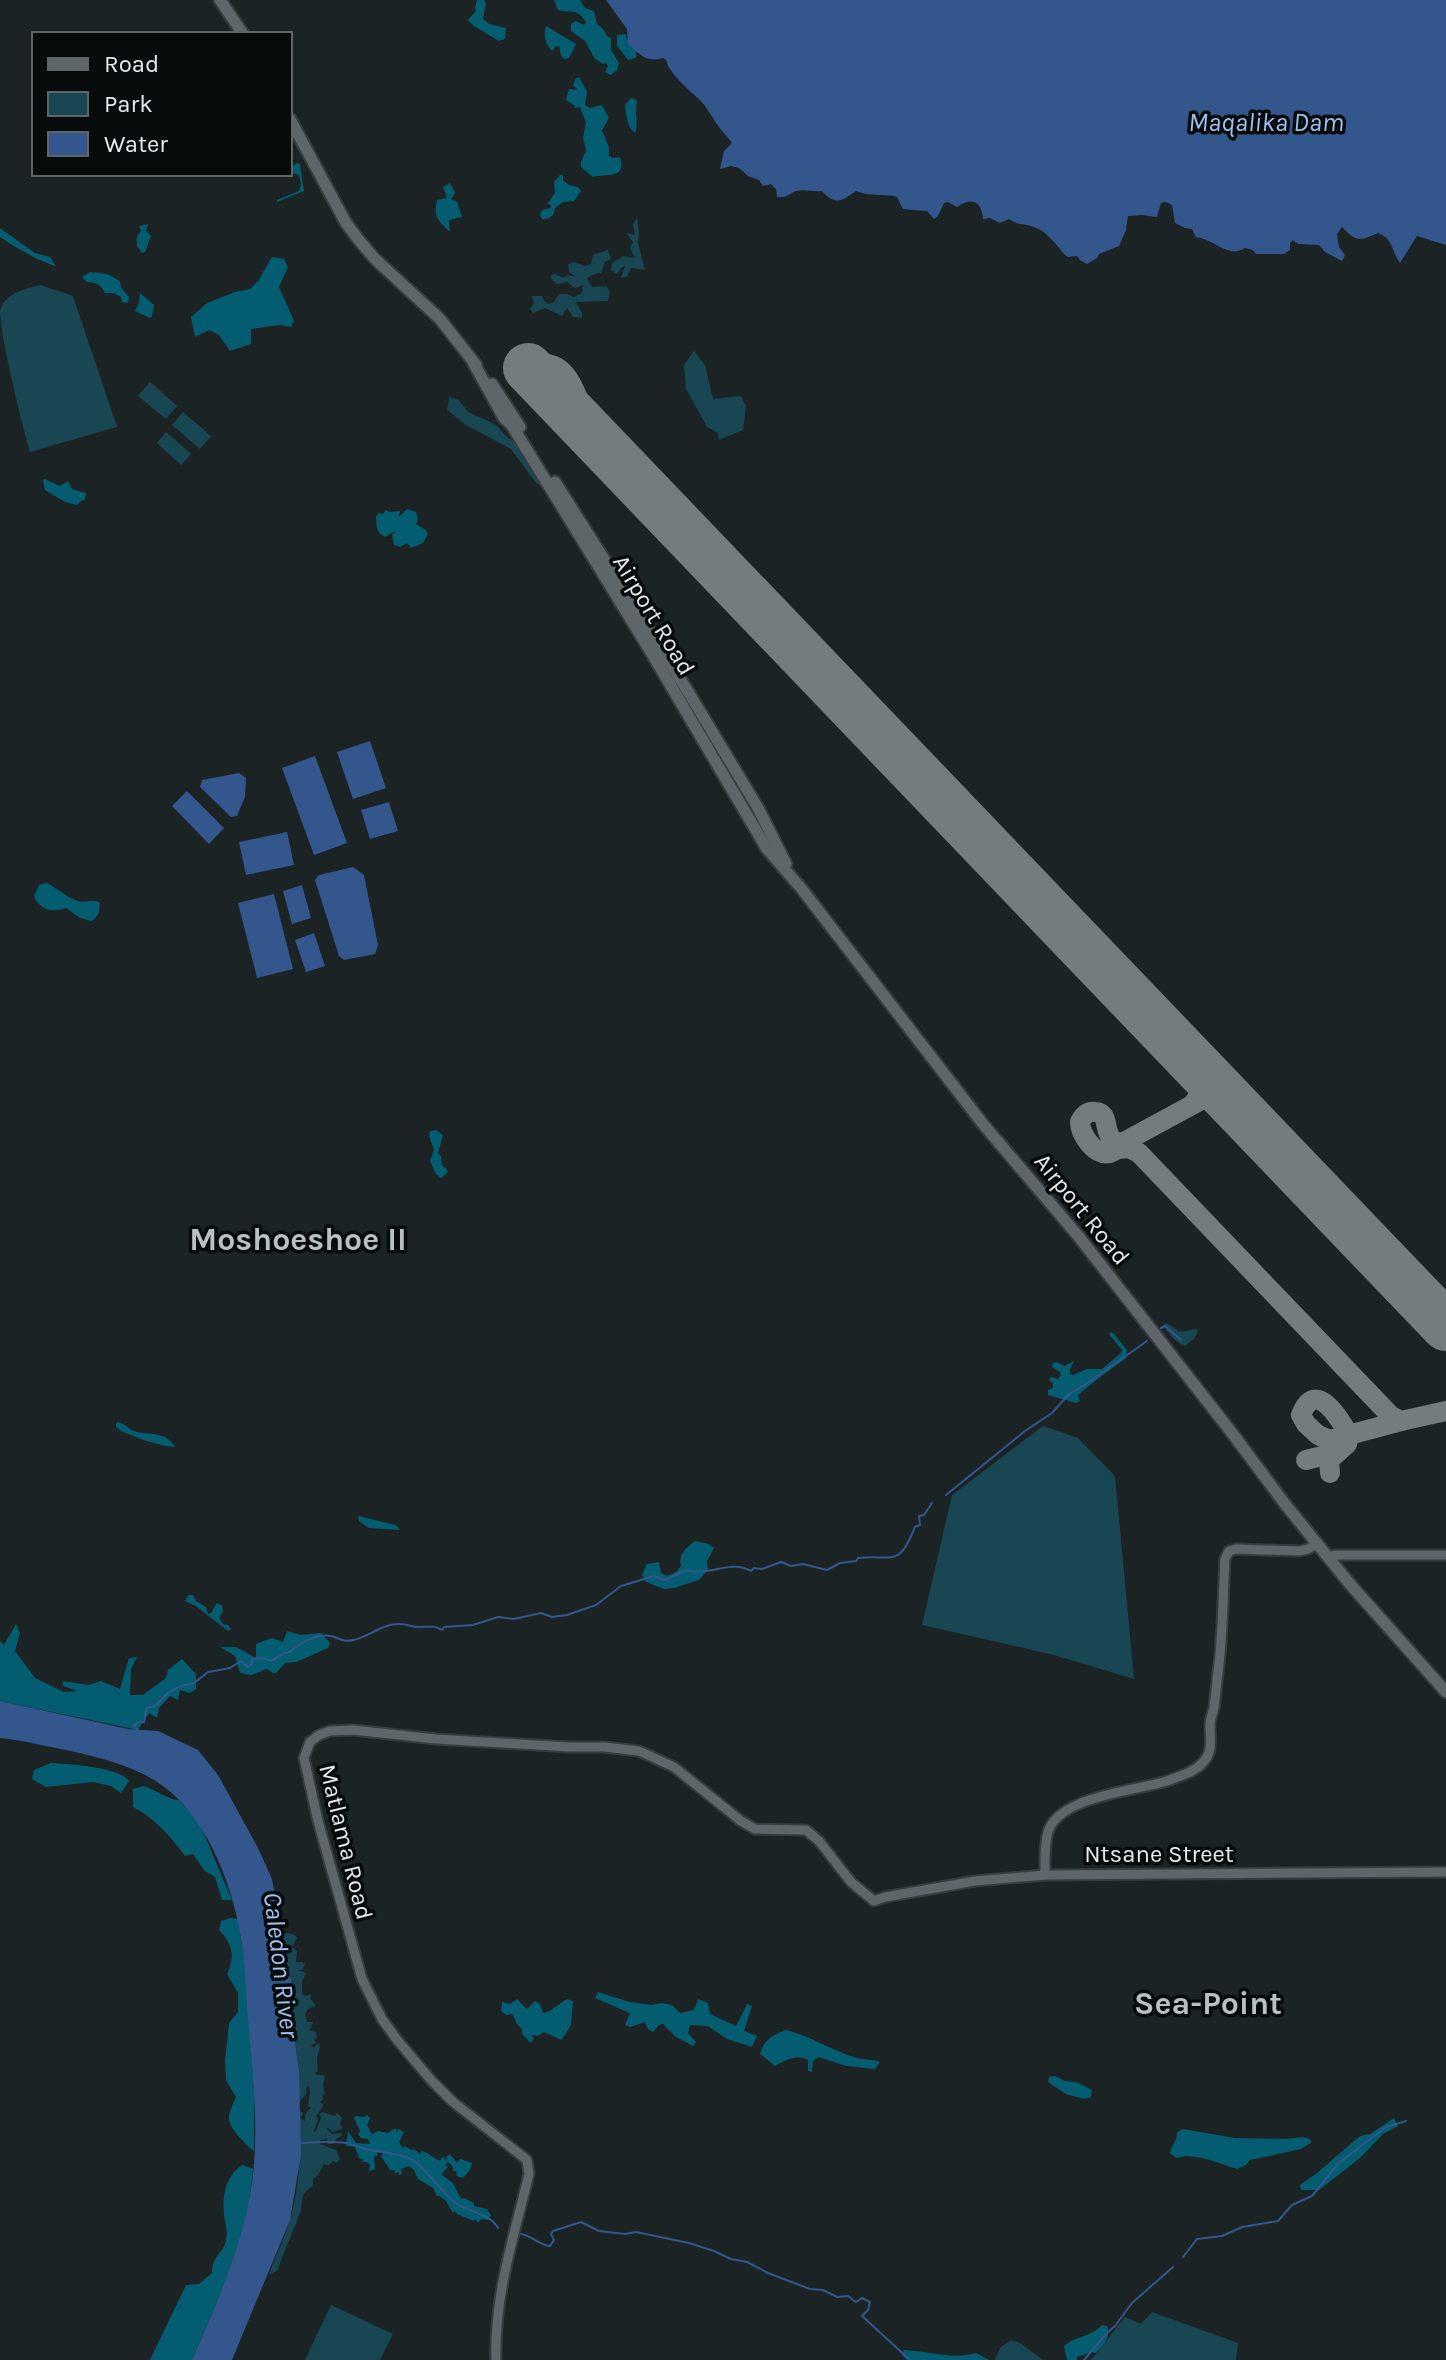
<svg xmlns="http://www.w3.org/2000/svg" width="1446" height="2360" viewBox="0 0 1446 2360" font-family="Karla,sans-serif">
<style>
.green{fill:#194653}
.forest{fill:#045c70}
.water{fill:#33578d}
.lines{fill:none;stroke-linecap:round;stroke-linejoin:round}
.stream{stroke:#33578d;stroke-width:2}
.taxiway{stroke:#757c7e;stroke-width:20}
.runway{stroke:#757c7e;stroke-width:50}
.tertiary-casing{stroke:#373d3f;stroke-width:13}
.secondary-casing{stroke:#373d3f;stroke-width:15}
.tertiary{stroke:#5e6669;stroke-width:9}
.secondary{stroke:#5e6669;stroke-width:11}
.labels{text-anchor:middle;dominant-baseline:central;stroke-width:7;stroke-linejoin:round;paint-order:stroke}
.street-label{font-size:24px;fill:#e5eaec;stroke:#080b0c}
.water-label{font-size:26px;font-style:italic;fill:#a0c0f0;stroke:#080b0c}
.district-label{font-size:32px;font-weight:bold;fill:#b7c1c4;stroke:#080b0c}
</style>
<rect width="100%" height="100%" fill="#1b2325"/>
<!-- green -->
<g class="green">
<path d="M 637,218 L 639,233 L 638,243 L 645,270 L 631,268 L 627,277 L 621,278 L 625,266 L 621,268 L 617,274 L 611,270 L 612,263 L 623,256 L 635,258 L 630,248 L 633,242 L 626,233 L 635,235 L 633,224 Z"/>
<path d="M 608,250 L 611,259 L 605,262 L 601,273 L 595,274 L 587,278 L 592,287 L 606,286 L 610,292 L 608,301 L 576,302 L 582,313 L 582,318 L 573,317 L 567,308 L 562,316 L 545,308 L 533,313 L 530,309 L 534,303 L 532,296 L 542,296 L 544,301 L 548,304 L 554,302 L 559,294 L 567,294 L 574,297 L 582,293 L 583,285 L 575,288 L 567,282 L 557,284 L 552,280 L 551,276 L 555,274 L 564,278 L 567,275 L 576,277 L 569,272 L 568,264 L 574,262 L 585,266 L 591,264 L 593,255 Z"/>
<path d="M 40,285 L 73,296 L 117,427 L 30,452 C 22,423 0,336 0,311 C 5,293 24,289 40,285 Z"/>
<path d="M 694,351 L 705,365 L 713,399 L 741,396 L 746,406 L 743,430 L 719,440 L 718,433 L 707,427 L 686,389 L 684,365 Z"/>
<path d="M 150,382 L 177,406 L 166,419 L 138,396 Z"/>
<path d="M 449,397 L 459,400 L 468,412 L 495,424 L 507,437 L 519,445 L 543,483 L 537,484 L 511,449 L 466,425 L 447,410 Z"/>
<path d="M 183,412 L 211,436 L 200,449 L 172,425 Z"/>
<path d="M 166,432 L 191,454 L 181,465 L 157,443 Z"/>
<path d="M 1166,1323 C 1184,1332 1172,1334 1195,1329 L 1198,1331 L 1194,1339 L 1185,1346 C 1176,1343 1168,1333 1163,1325 Z"/>
<path d="M 1043,1426 L 1078,1438 L 1115,1476 L 1134,1679 L 1054,1655 L 922,1625 L 952,1495 Z"/>
<path d="M 288,1933 L 295,1935 L 297,1938 L 292,1947 L 297,1951 L 296,1962 L 302,1962 L 305,1964 L 302,1970 L 298,1970 L 306,1973 L 302,1982 L 302,1994 L 306,1996 L 311,1994 L 310,1999 L 313,2001 L 315,2006 L 308,2009 L 305,2014 L 307,2022 L 313,2022 L 310,2030 L 316,2032 L 317,2037 L 314,2040 L 316,2043 L 311,2045 L 314,2048 L 318,2043 L 320,2047 L 317,2058 L 318,2071 L 314,2074 L 323,2075 L 325,2078 L 323,2085 L 325,2093 L 322,2096 L 323,2099 L 320,2102 L 324,2105 L 316,2116 L 318,2119 L 314,2131 L 316,2131 L 321,2118 L 319,2114 L 323,2112 L 334,2116 L 337,2113 L 342,2118 L 340,2122 L 342,2129 L 332,2132 L 328,2127 L 327,2129 L 332,2134 L 341,2133 L 342,2136 L 337,2138 L 333,2144 L 328,2144 L 327,2139 L 320,2140 L 320,2144 L 336,2150 L 340,2159 L 337,2163 L 333,2161 L 329,2165 L 324,2164 L 318,2175 L 313,2179 L 313,2186 C 309,2189 307,2190 304,2194 C 300,2201 303,2206 300,2213 C 293,2232 284,2251 277,2271 L 269,2275 C 275,2257 284,2240 289,2222 C 300,2188 302,2146 299,2110 L 303,2113 L 301,2118 L 305,2121 L 305,2115 L 311,2107 L 308,2107 L 310,2089 L 308,2085 L 306,2089 L 307,2093 L 299,2102 L 299,2071 L 294,2035 L 293,1990 L 282,1934 Z"/>
<path d="M 331,2305 L 393,2334 L 380,2360 L 305,2360 Z"/>
<path d="M 1152,2312 L 1238,2343 L 1236,2360 L 1091,2360 L 1125,2317 L 1141,2324 Z"/>
<path d="M 1011,2340 L 1022,2344 L 1043,2360 L 994,2360 L 1001,2347 Z"/>
</g>
<!-- forest -->
<g class="forest">
<path d="M 477,0 L 484,0 L 486,4 L 483,19 L 489,24 L 506,28 L 505,39 L 499,41 L 474,26 L 468,20 L 476,11 L 475,7 Z"/>
<path d="M 554,0 L 580,0 L 585,8 L 594,11 L 597,24 L 603,29 L 607,36 L 611,38 L 611,50 L 619,63 L 617,70 L 611,75 L 605,72 L 608,66 L 606,63 L 603,64 L 595,59 L 585,41 L 571,31 L 571,24 L 576,21 L 584,25 L 586,22 C 576,7 572,14 558,10 Z"/>
<path d="M 546,26 L 576,44 L 569,58 L 565,59 L 561,56 L 559,46 L 556,46 L 552,51 C 545,44 543,34 546,26 Z"/>
<path d="M 626,34 C 627,41 629,46 636,50 L 636,58 L 628,60 L 617,46 L 617,35 Z"/>
<path d="M 579,77 L 587,92 L 585,105 L 590,108 L 602,105 L 609,118 L 602,130 L 609,147 L 609,156 L 613,158 L 620,157 C 627,180 606,173 593,177 L 581,167 L 581,162 L 586,151 L 583,137 L 586,123 L 580,107 L 574,108 L 575,106 L 566,100 L 569,89 L 578,90 L 573,85 L 576,78 Z"/>
<path d="M 631,98 L 637,100 C 634,112 639,125 635,133 C 627,128 626,114 625,105 Z"/>
<path d="M 297,163 L 300,164 L 304,191 L 277,202 L 277,200 L 299,191 L 301,185 L 299,175 L 290,172 L 291,167 Z"/>
<path d="M 560,175 L 563,175 L 563,180 L 569,185 L 578,187 L 581,191 L 574,201 L 563,202 L 555,208 C 554,216 549,220 542,219 L 540,215 L 542,210 L 551,208 L 551,205 L 547,204 L 555,193 L 554,182 Z"/>
<path d="M 450,183 L 455,193 L 451,199 L 457,202 L 462,217 L 449,220 L 450,232 C 438,221 433,216 437,200 L 447,198 L 443,187 Z"/>
<path d="M 148,224 L 146,231 L 151,236 L 145,252 L 142,253 L 137,246 L 137,236 L 141,231 L 139,226 Z"/>
<path d="M 0,228 L 35,253 L 50,257 L 56,266 C 44,264 11,245 0,237 Z"/>
<path d="M 272,257 L 284,259 L 288,267 L 279,287 L 294,321 L 291,327 L 280,325 L 251,329 L 251,344 L 230,351 L 219,335 L 209,330 L 195,337 L 191,317 L 207,303 L 235,292 L 250,289 L 258,281 Z"/>
<path d="M 90,272 L 107,274 L 120,281 L 121,288 L 129,297 L 128,303 L 122,302 L 121,297 L 114,293 L 105,293 C 101,285 96,282 87,282 L 82,277 Z"/>
<path d="M 140,293 L 154,305 L 152,316 L 150,318 L 135,311 L 139,303 Z"/>
<path d="M 45,479 L 60,486 L 68,481 L 72,489 L 86,493 L 85,500 L 82,500 L 77,505 L 65,502 L 45,490 L 43,480 Z"/>
<path d="M 407,509 L 416,512 L 418,520 L 416,524 L 426,530 L 428,534 L 423,543 L 411,548 L 407,543 L 400,547 L 394,545 L 392,534 L 396,532 L 393,532 L 385,537 C 375,532 377,525 376,516 L 379,513 L 383,514 L 386,510 L 390,512 L 400,511 L 399,517 Z"/>
<path d="M 47,883 C 56,888 68,898 78,901 C 86,903 91,899 99,902 C 101,911 99,915 92,921 L 80,918 L 66,908 C 53,913 39,910 34,896 L 39,885 Z"/>
<path d="M 436,1130 L 443,1135 L 438,1153 L 441,1156 L 442,1166 L 446,1168 L 448,1172 L 441,1178 L 436,1174 L 430,1161 L 434,1150 L 429,1136 L 430,1131 Z"/>
<path d="M 1111,1332 L 1114,1334 L 1127,1350 L 1126,1358 C 1110,1370 1094,1381 1078,1395 L 1080,1401 L 1076,1403 L 1048,1395 L 1048,1390 L 1053,1388 L 1053,1383 L 1049,1380 L 1051,1377 L 1058,1379 L 1061,1375 L 1060,1372 L 1052,1367 L 1053,1363 L 1057,1362 L 1064,1366 L 1074,1361 L 1070,1369 L 1070,1374 L 1073,1375 L 1087,1369 L 1102,1369 L 1121,1353 L 1122,1350 L 1109,1334 Z"/>
<path d="M 118,1422 C 126,1424 129,1430 137,1432 C 151,1435 167,1432 175,1447 C 157,1446 138,1438 121,1431 L 116,1427 L 116,1424 Z"/>
<path d="M 358,1516 L 396,1525 L 400,1530 L 369,1528 L 359,1521 Z"/>
<path d="M 695,1541 L 709,1544 L 714,1548 L 707,1561 L 708,1570 L 699,1580 L 674,1588 L 664,1589 L 646,1582 L 642,1575 L 647,1564 L 659,1562 L 661,1573 L 667,1576 L 676,1572 L 681,1566 C 678,1554 686,1548 695,1541 Z"/>
<path d="M 188,1595 L 193,1595 L 196,1601 L 206,1607 L 208,1614 L 211,1613 L 217,1603 L 222,1605 L 223,1611 L 219,1618 L 223,1624 L 228,1625 L 231,1629 L 228,1631 L 196,1606 L 185,1601 Z"/>
<path d="M 16,1624 L 20,1633 L 15,1651 L 35,1678 L 64,1692 L 78,1691 L 63,1686 L 63,1681 L 89,1685 L 101,1681 L 120,1689 L 129,1658 L 137,1657 L 131,1669 L 130,1695 L 143,1695 L 166,1678 L 168,1670 L 182,1659 L 196,1674 L 196,1689 L 190,1693 L 180,1690 L 178,1700 L 170,1696 L 159,1708 L 157,1718 L 149,1713 L 138,1730 L 0,1701 L 0,1641 L 4,1645 Z"/>
<path d="M 287,1631 L 301,1635 L 321,1633 L 330,1643 L 328,1648 L 296,1662 L 285,1663 L 275,1674 L 267,1669 L 251,1675 L 240,1673 L 235,1656 L 220,1647 L 236,1647 L 256,1658 L 256,1644 L 272,1638 L 283,1642 Z"/>
<path d="M 51,1763 C 69,1764 120,1767 129,1781 L 121,1793 L 111,1786 L 93,1782 L 46,1787 L 32,1779 L 34,1770 Z"/>
<path d="M 143,1786 C 156,1789 167,1800 179,1800 L 199,1822 L 232,1900 L 222,1900 L 215,1877 L 205,1871 L 193,1854 L 185,1856 C 170,1836 155,1818 133,1807 L 133,1789 Z"/>
<path d="M 230,1918 L 238,1919 L 245,1965 L 254,2091 L 254,2151 C 248,2147 245,2143 240,2138 C 225,2120 227,2118 236,2097 L 226,2080 L 225,2060 L 229,2023 L 238,2012 L 238,1993 L 227,1974 C 235,1956 233,1944 219,1930 L 221,1921 Z"/>
<path d="M 598,1992 L 630,2002 L 652,2005 L 662,2003 L 672,2005 L 680,2013 L 694,2010 L 698,1999 L 708,2003 L 710,2014 L 736,2026 L 747,2004 L 752,2006 L 744,2031 L 757,2036 L 752,2047 L 727,2039 L 708,2026 L 690,2025 L 688,2033 L 696,2042 L 693,2046 L 676,2037 L 663,2024 L 659,2025 L 653,2032 L 648,2029 L 645,2022 L 630,2027 L 625,2025 L 630,2013 L 595,1998 Z"/>
<path d="M 517,1999 L 527,2009 L 535,2001 L 540,2004 L 543,2013 C 550,2013 559,2003 567,1999 L 573,2001 L 571,2025 L 563,2038 L 561,2040 L 544,2032 L 538,2036 L 531,2035 L 534,2038 L 531,2043 L 522,2034 L 522,2029 L 516,2023 L 513,2014 L 506,2015 L 501,2011 L 502,2002 L 510,2004 Z"/>
<path d="M 786,2030 C 810,2036 831,2050 854,2057 C 863,2060 872,2059 880,2062 L 875,2069 L 846,2066 L 819,2057 L 813,2061 L 812,2072 L 808,2071 L 808,2060 C 797,2054 785,2060 775,2066 L 760,2054 C 764,2040 772,2035 786,2030 Z"/>
<path d="M 1055,2076 L 1065,2081 L 1076,2082 L 1092,2090 L 1091,2097 L 1084,2099 L 1066,2094 L 1048,2082 L 1049,2077 Z"/>
<path d="M 367,2115 L 370,2118 L 367,2125 L 372,2134 L 378,2131 L 388,2133 L 394,2129 L 396,2129 L 396,2132 L 398,2129 L 404,2132 L 399,2142 L 403,2149 L 404,2146 L 412,2150 L 414,2149 L 420,2154 L 422,2151 C 429,2153 433,2158 440,2161 L 442,2157 L 448,2160 L 446,2157 L 450,2154 L 457,2163 L 460,2159 L 472,2163 L 470,2170 L 463,2178 L 456,2176 L 457,2171 L 453,2171 L 453,2167 L 448,2162 L 445,2165 L 448,2167 L 441,2174 L 453,2183 L 461,2199 L 464,2198 L 474,2203 L 474,2206 L 487,2209 L 491,2215 L 488,2220 L 482,2219 L 478,2222 L 475,2219 L 474,2221 L 457,2214 L 455,2211 L 453,2213 L 446,2201 L 440,2196 L 437,2196 L 433,2188 L 418,2179 L 414,2170 L 409,2166 L 401,2169 L 402,2174 L 399,2175 L 398,2172 L 395,2173 L 394,2170 L 390,2170 L 381,2156 L 383,2153 L 377,2152 L 378,2156 L 374,2156 L 375,2169 L 369,2171 L 370,2165 L 367,2162 L 361,2162 L 364,2160 L 359,2158 L 355,2147 L 346,2146 L 348,2131 L 356,2143 L 370,2144 L 368,2139 L 361,2138 L 358,2134 L 360,2131 L 354,2118 L 356,2116 L 364,2117 Z"/>
<path d="M 1394,2118 L 1398,2126 L 1383,2134 L 1360,2158 L 1319,2190 L 1301,2190 L 1300,2185 L 1317,2173 L 1360,2136 L 1370,2134 Z"/>
<path d="M 1183,2129 L 1235,2138 L 1286,2139 L 1303,2137 L 1310,2139 L 1311,2143 L 1301,2149 L 1250,2160 L 1246,2165 L 1237,2169 C 1218,2164 1197,2152 1176,2158 L 1170,2153 C 1171,2145 1178,2141 1177,2132 Z"/>
<path d="M 243,2165 L 253,2169 C 248,2235 218,2300 192,2360 L 150,2360 L 186,2285 L 199,2284 L 212,2273 C 212,2255 224,2253 226,2240 C 228,2231 225,2223 224,2215 C 222,2196 226,2174 243,2165 Z"/>
<path d="M 1102,2325 L 1107,2326 C 1112,2337 1103,2345 1096,2353 L 1091,2352 L 1077,2357 L 1077,2360 L 1067,2360 L 1064,2346 C 1075,2336 1089,2338 1102,2325 Z"/>
<path d="M 904,2350 C 929,2351 951,2360 976,2353 L 989,2360 L 907,2360 L 902,2355 Z"/>
</g>
<!-- water -->
<g class="water">
<path d="M 606,0 L 1446,0 L 1446,245 L 1417,236 L 1400,263 C 1391,251 1394,239 1378,233 C 1359,242 1355,241 1342,227 L 1337,234 L 1339,247 L 1345,255 L 1342,261 L 1325,252 L 1319,245 L 1298,244 L 1293,240 L 1290,243 L 1290,250 L 1284,254 L 1256,254 L 1253,250 L 1245,248 C 1228,259 1216,240 1196,237 L 1192,229 L 1185,228 L 1175,223 L 1172,205 L 1166,202 L 1161,203 L 1157,217 L 1142,215 L 1128,216 L 1126,230 L 1119,246 L 1099,254 L 1097,258 L 1087,264 L 1080,260 L 1077,256 L 1068,257 L 1065,255 C 1056,245 1048,232 1034,227 C 1024,223 1019,226 1009,219 L 1000,223 L 990,218 L 983,219 C 982,202 972,196 957,207 L 948,202 L 944,203 L 938,216 L 934,219 L 927,211 L 903,209 L 897,197 C 883,193 870,197 856,191 C 842,201 835,206 822,191 C 814,192 804,189 796,191 C 787,195 787,198 777,197 L 776,189 L 771,184 L 763,186 L 759,180 L 748,176 L 739,168 L 731,166 L 720,169 L 724,151 L 732,143 C 728,137 723,133 719,127 C 713,119 707,107 700,100 C 690,91 668,72 666,60 L 663,58 C 647,63 639,54 628,44 L 627,29 Z"/>
<path d="M 370,741 L 386,788 L 353,799 L 337,752 Z"/>
<path d="M 315,756 L 347,843 L 314,855 L 282,768 Z"/>
<path d="M 239,773 L 246,778 L 245,797 L 237,816 L 231,817 L 200,787 L 202,780 Z"/>
<path d="M 187,791 L 224,828 L 209,844 L 172,806 Z"/>
<path d="M 389,802 L 398,831 L 370,839 L 361,810 Z"/>
<path d="M 287,832 L 294,865 L 246,875 L 239,842 Z"/>
<path d="M 353,867 L 364,875 L 378,945 L 375,954 L 344,960 L 339,956 L 315,880 L 319,875 Z"/>
<path d="M 302,885 L 311,918 L 292,924 L 283,891 Z"/>
<path d="M 274,894 L 293,969 L 257,978 L 238,903 Z"/>
<path d="M 314,933 L 325,966 L 306,972 L 295,940 Z"/>
<path d="M 0,1701 L 128,1729 L 158,1731 L 198,1750 L 218,1775 L 258,1848 L 272,1879 L 293,1990 L 294,2035 L 299,2071 L 301,2155 L 290,2220 L 232,2360 L 192,2360 C 217,2303 243,2244 252,2182 C 259,2131 253,2080 249,2030 C 246,2001 246,1973 242,1945 C 235,1892 210,1823 167,1789 C 138,1766 101,1758 66,1750 C 44,1746 22,1740 0,1738 Z"/>
</g>
<g class="lines">
<!-- stream -->
<g class="stream">
<path d="M 1161,1328 L 1165,1326 L 1181,1340"/>
<path d="M 946,1495 L 1025,1431 L 1052,1413 L 1069,1394 L 1083,1386 L 1147,1341"/>
<path d="M 136,1731 L 138,1730 L 134,1726 L 138,1722 L 144,1722 L 147,1708 L 155,1706 L 168,1693 L 180,1686 L 194,1683 L 208,1672 L 230,1668 L 241,1661 L 248,1667 L 252,1664 L 252,1660 C 260,1657 264,1658 272,1661 L 284,1653 L 290,1652 C 298,1644 317,1633 330,1636 C 339,1637 342,1643 353,1640 C 369,1637 383,1623 400,1624 C 406,1624 412,1627 418,1627 C 429,1627 433,1625 442,1630 L 444,1627 L 473,1625 L 498,1617 L 514,1619 L 541,1613 L 552,1617 L 567,1615 L 596,1605 L 621,1586 L 654,1576 L 665,1580 L 686,1570 C 709,1577 730,1559 751,1571 L 754,1568 L 762,1569 L 781,1562 L 791,1566 L 803,1564 L 827,1570 L 840,1563 L 856,1561 L 858,1558 C 894,1554 898,1569 915,1527 L 920,1525 L 919,1516 L 924,1515 L 932,1503"/>
<path d="M 302,2143 C 317,2142 331,2141 346,2143 C 354,2144 362,2149 370,2150 C 382,2152 408,2155 417,2163 C 431,2175 441,2192 456,2203 C 470,2213 489,2213 498,2228"/>
<path d="M 521,2234 C 532,2236 541,2246 550,2246 L 554,2240 L 551,2234 L 553,2231 L 581,2222 L 599,2231 L 625,2234 L 636,2232 L 689,2243 L 714,2251 L 731,2259 L 747,2262 L 768,2273 L 810,2289 L 823,2290 L 837,2297 L 848,2296 L 856,2302 L 862,2298 L 870,2302 L 868,2310 L 862,2316 L 910,2360"/>
<path d="M 1183,2257 L 1197,2239 L 1222,2236 L 1242,2227 L 1278,2221 L 1292,2205 L 1312,2196 L 1337,2165 L 1349,2155 L 1386,2127 L 1406,2121"/>
<path d="M 1084,2360 L 1106,2334 L 1115,2326 L 1132,2303 L 1173,2267"/>
</g>
<!-- taxiway -->
<g class="taxiway">
<path d="M 567,409 L 532,390 L 528,380 C 530,373 532,368 540,365 C 568,358 579,402 586,420 C 589,428 594,435 599,442"/>
<path d="M 1194,1103 L 1201,1091 L 1199,1068"/>
<path d="M 1128,1142 C 1122,1145 1116,1151 1110,1153 C 1095,1157 1080,1134 1080,1122 C 1083,1116 1087,1111 1095,1112 C 1109,1112 1104,1129 1111,1138 C 1114,1142 1117,1142 1122,1143 L 1205,1098 L 1220,1097 L 1234,1105"/>
<path d="M 1116,1149 L 1129,1148 L 1139,1153 L 1391,1416 L 1401,1421 L 1446,1411"/>
<path d="M 1338,1452 L 1347,1444 L 1349,1435 C 1340,1419 1315,1377 1301,1415 L 1306,1424 L 1318,1435 L 1330,1440 L 1401,1421"/>
<path d="M 1306,1460 L 1338,1452 L 1329,1460 L 1330,1473"/>
</g>
<!-- runway -->
<path class="runway" d="M 528,368 L 1446,1326"/>
<defs>
<g id="tertiary">
<path d="M 1329,1557 L 1336,1555 L 1446,1555"/>
<path d="M 1045,1875 C 1045,1861 1044,1845 1048,1832 C 1059,1796 1135,1791 1167,1781 C 1180,1776 1196,1772 1205,1760 C 1213,1750 1210,1737 1210,1725 C 1210,1719 1213,1713 1214,1707 C 1216,1693 1217,1678 1219,1664 C 1223,1629 1223,1594 1225,1559 L 1229,1551 L 1236,1549 L 1299,1551 L 1308,1549 L 1318,1543"/>
<path d="M 496,2360 C 494,2296 514,2236 529,2174 L 527,2160 L 522,2156 L 453,2102 L 431,2080 L 398,2041 L 382,2019 L 362,1979 L 318,1821 L 304,1758 L 310,1742 L 319,1735 L 330,1731 L 353,1730 L 436,1739 L 569,1747 L 604,1747 L 639,1751 L 674,1767 L 741,1821 L 755,1829 L 806,1830 L 819,1841 L 851,1882 L 874,1901 L 885,1897 L 975,1881 L 1045,1875 L 1446,1872"/>
</g>
<g id="secondary">
<path d="M 220,0 L 243,34"/>
<path d="M 290,119 L 346,223 L 358,239 L 375,259 L 440,319 L 476,365"/>
<path d="M 473,362 L 504,418 L 511,424 L 651,652 L 767,849 L 801,888 L 983,1124 L 1079,1237 L 1232,1433 L 1285,1504 L 1349,1583 L 1446,1692"/>
<path d="M 492,384 L 520,427"/>
<path d="M 555,482 L 687,690 L 758,808 L 786,864"/>
</g>
</defs>
<!-- tertiary casing -->
<use href="#tertiary" class="tertiary-casing"/>
<!-- secondary casing -->
<use href="#secondary" class="secondary-casing"/>
<!-- tertiary -->
<use href="#tertiary" class="tertiary"/>
<!-- secondary -->
<use href="#secondary" class="secondary"/>
</g>
<g class="labels">
<!-- street labels -->
<g class="street-label">
<text transform="translate(654 615) rotate(59)">Airport Road</text>
<text transform="translate(1082 1209) rotate(51)">Airport Road</text>
<text transform="translate(346 1842) rotate(76)">Matlama Road</text>
<text x="1159" y="1854">Ntsane Street</text>
</g>
<!-- water labels -->
<g class="water-label">
<text x="1266" y="122">Maqalika Dam</text>
<text transform="translate(281 1965) rotate(83)">Caledon River</text>
</g>
<!-- district labels -->
<g class="district-label">
<text x="298" y="1239">Moshoeshoe II</text>
<text x="1208" y="2003">Sea-Point</text>
</g>
</g>
<!-- legend -->
<rect x="32" y="32" width="260" height="144" fill="#080b0c" stroke="#606466" stroke-width="2"/>
<rect x="48" y="58" width="40" height="12" fill="#5e6669" stroke="#606466" stroke-width="2"/>
<text x="104" y="72" font-size="24" fill="#e5eaec">Road</text>
<rect x="48" y="92" width="40" height="24" fill="#194653" stroke="#606466" stroke-width="2"/>
<text x="104" y="112" font-size="24" fill="#e5eaec">Park</text>
<rect x="48" y="132" width="40" height="24" fill="#33578d" stroke="#606466" stroke-width="2"/>
<text x="104" y="152" font-size="24" fill="#e5eaec">Water</text>
</svg>
